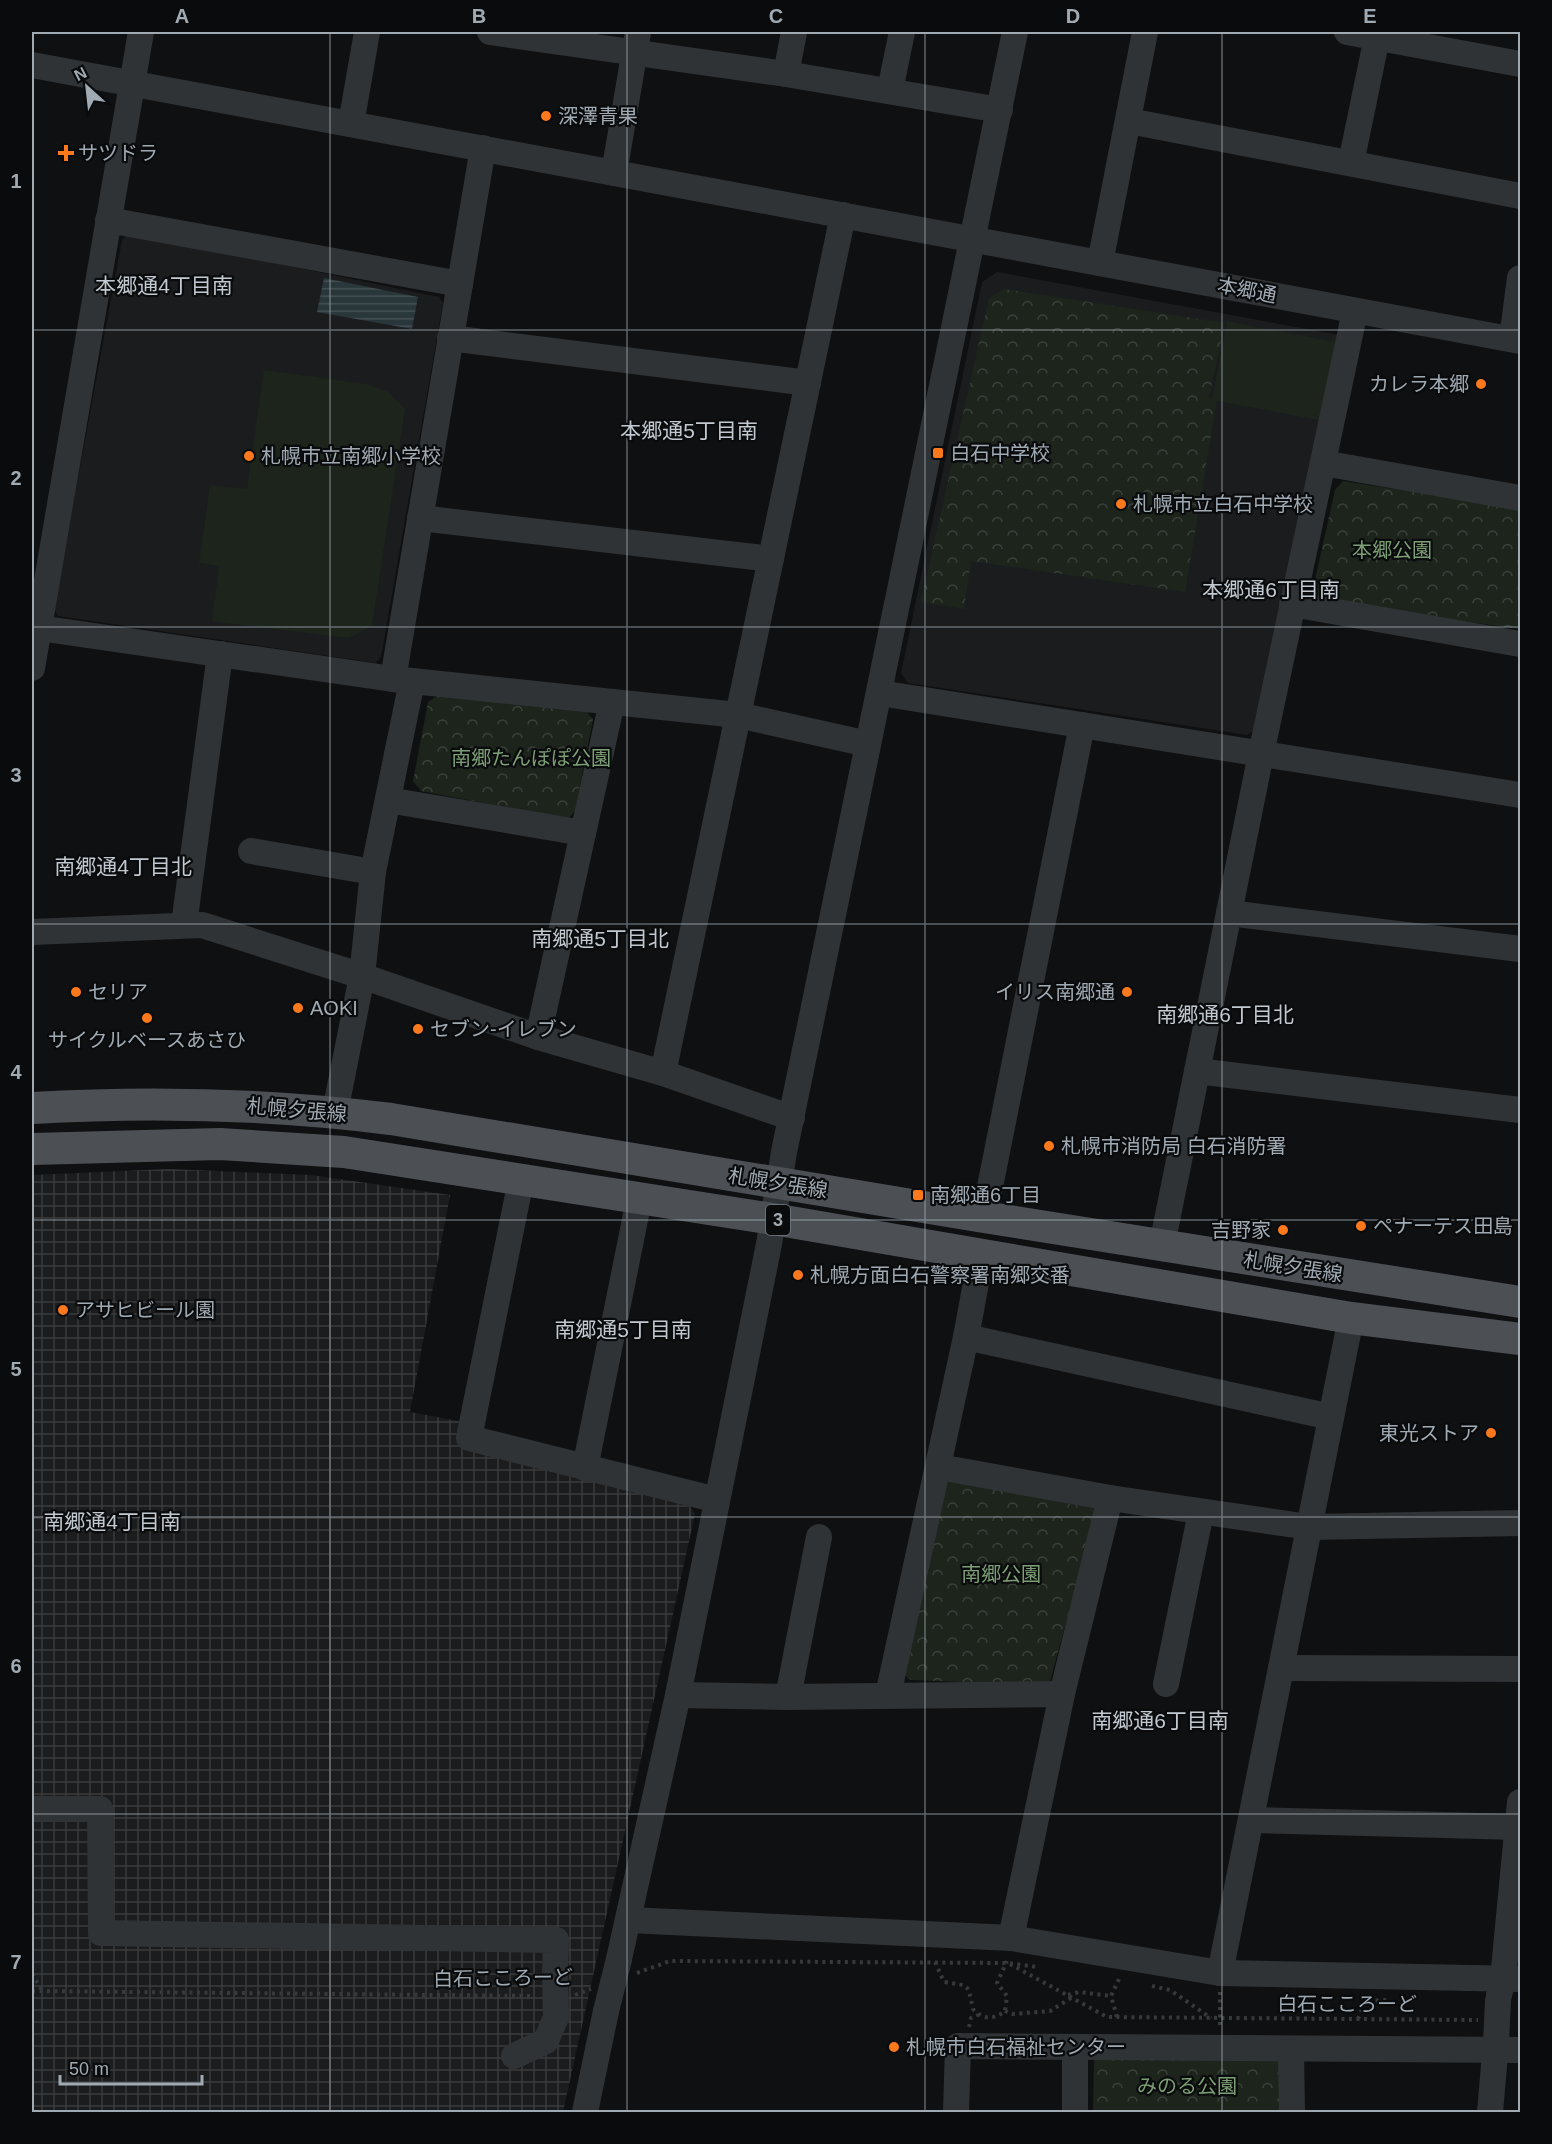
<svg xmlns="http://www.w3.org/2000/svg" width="1552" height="2144" viewBox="0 0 1552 2144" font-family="Arial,'Noto Sans JP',sans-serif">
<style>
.built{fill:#1b1c1e}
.industrial{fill:url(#industrial-grid)}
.park{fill:url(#park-crowns)}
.pitch{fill:#1c241c}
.water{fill:url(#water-rules)}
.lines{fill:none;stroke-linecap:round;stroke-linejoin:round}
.path{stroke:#363a3d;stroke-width:4;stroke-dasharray:3 4.5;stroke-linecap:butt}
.minor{stroke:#303336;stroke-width:26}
.major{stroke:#4c5055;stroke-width:32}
.minor-bridge{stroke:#303336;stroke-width:26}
.grid{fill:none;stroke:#a0aab3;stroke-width:1.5;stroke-opacity:0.55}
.poi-dot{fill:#fb781d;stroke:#0a0b0c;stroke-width:2}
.labels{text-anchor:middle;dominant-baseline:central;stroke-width:4.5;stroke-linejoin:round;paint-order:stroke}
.shield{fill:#0a0b0c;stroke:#737a81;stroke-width:1.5}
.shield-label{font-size:18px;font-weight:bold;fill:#a0aab3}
.poi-label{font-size:20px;fill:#a0aab3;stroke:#0a0b0c;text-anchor:start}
.street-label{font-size:20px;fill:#a0aab3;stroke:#0a0b0c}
.park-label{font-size:20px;fill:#7d9f75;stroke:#0a0b0c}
.neighbourhood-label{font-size:21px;fill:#c1c8cf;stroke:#0a0b0c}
.neatline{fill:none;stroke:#a0aab3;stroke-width:2}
.grid-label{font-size:20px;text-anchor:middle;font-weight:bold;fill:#a0aab3}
</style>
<defs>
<pattern id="industrial-grid" width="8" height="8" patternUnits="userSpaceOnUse" patternTransform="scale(1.5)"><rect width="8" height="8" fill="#1b1c1e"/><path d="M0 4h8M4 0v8" fill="none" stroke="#393a3c"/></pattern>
<pattern id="park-crowns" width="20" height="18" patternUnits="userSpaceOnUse" patternTransform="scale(1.5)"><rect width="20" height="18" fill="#1c241c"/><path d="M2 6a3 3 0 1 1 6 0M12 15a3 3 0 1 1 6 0" fill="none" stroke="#3a413b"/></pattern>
<pattern id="water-rules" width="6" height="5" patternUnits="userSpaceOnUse" patternTransform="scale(1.5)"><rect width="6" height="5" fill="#29373a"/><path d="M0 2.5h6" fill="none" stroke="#455154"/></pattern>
</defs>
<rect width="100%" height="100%" fill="#0f1011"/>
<!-- built -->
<g class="built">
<path d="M 129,233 L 439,297 L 443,303 L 381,657 L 376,663 L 58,616 L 54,608 L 122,240 Z"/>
<path d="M 997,272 L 1340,335 L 1258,728 L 1247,735 L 908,683 L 901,673 L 982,282 Z"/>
</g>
<!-- industrial -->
<path class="industrial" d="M 169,1169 L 311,1175 L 450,1195 L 410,1412 L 463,1422 L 690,1506 L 695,1514 L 563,2112 L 32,2112 L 32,1175 Z"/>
<!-- park -->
<g class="park">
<path d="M 1004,289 L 1225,323 L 1209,397 L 1217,399 L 1185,592 L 971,561 L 964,609 L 921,602 L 989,298 Z"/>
<path d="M 1343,481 L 1520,509 L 1520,629 L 1316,601 L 1312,593 L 1335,490 Z"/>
<path d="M 437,696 L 586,711 L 593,719 L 575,811 L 568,819 L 421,791 L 413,781 L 428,702 Z"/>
<path d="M 946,1480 L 1097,1509 L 1049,1685 L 911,1680 L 901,1673 Z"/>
<path d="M 1094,2059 L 1281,2060 L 1282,2112 L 1093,2112 Z"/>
</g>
<!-- pitch -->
<g class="pitch">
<path d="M 1227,321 L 1340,343 L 1324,421 L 1212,400 Z"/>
<path d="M 264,370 L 366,384 L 389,392 L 405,409 L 372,626 L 348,638 L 212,621 L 219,566 L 199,563 L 210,485 L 247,489 Z"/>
</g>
<!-- water -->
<path class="water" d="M 324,278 L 418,297 L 412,329 L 317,312 Z"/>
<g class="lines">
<!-- path -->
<g class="path">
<path d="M 935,1962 L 944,1982 C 972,1986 967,1984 973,2009 C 983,2020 993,2020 1005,2011 L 1007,1996 L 997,1983 L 1007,1961"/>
<path d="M 1010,1964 L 1107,2017 L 1478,2020"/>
<path d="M 637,1973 L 670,1961 L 1007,1963 L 1038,1967"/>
<path d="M 32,1974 L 42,1990"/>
<path d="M 1152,1986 L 1170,1990 L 1211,2018"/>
<path d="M 32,1991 L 535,1996"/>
<path d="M 1220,1992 L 1220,2027"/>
<path d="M 575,1995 L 591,1989"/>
<path d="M 1068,1995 L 1079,1992 L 1111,1996"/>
<path d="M 1005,2011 L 1012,2014 L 1050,2011 L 1071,1998"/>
<path d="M 1117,2017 L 1111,1996 L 1119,1979"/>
<path d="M 1358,2019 L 1365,2001 L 1388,2000"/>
<path d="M 969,2027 L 971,2018 L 978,2015"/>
</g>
<!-- minor -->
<g class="minor">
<path d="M 490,32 L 786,74 L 1000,110"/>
<path d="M 1347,32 L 1520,64"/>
<path d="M 32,65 L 1520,341"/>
<path d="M 786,74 L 794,32"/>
<path d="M 890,90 L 902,32"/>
<path d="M 1129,121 L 1520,196"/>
<path d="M 351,124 L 367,32"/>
<path d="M 1351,163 L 1377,37"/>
<path d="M 614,173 L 638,32"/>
<path d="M 108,220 L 460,284"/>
<path d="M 1100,263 L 1145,32"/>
<path d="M 450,338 L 808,383"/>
<path d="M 1512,339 L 1520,278"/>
<path d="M 1323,463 L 1520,498"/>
<path d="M 420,518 L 771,559"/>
<path d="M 1292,604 L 1520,644"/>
<path d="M 32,627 L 393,679 L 738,715 L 868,744"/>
<path d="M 32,668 L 141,32"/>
<path d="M 393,679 L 483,148"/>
<path d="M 880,693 L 1520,795"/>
<path d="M 388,800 L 583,833"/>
<path d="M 251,851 L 373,872"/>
<path d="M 1229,913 L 1520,949"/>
<path d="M 184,925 L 220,654"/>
<path d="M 32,932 L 202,925 L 362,976 L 538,1037 L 663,1073 L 792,1118"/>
<path d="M 538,1037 L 612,702"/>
<path d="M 1197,1071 L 1520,1110"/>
<path d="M 663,1073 L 843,215"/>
<path d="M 335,1112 L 362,976 L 373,872 L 412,681"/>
<path d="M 521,1180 L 469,1438 L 717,1500"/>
<path d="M 984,1217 L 1082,725"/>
<path d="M 1162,1245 L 1261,754 L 1355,311"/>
<path d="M 966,1337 L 1331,1417"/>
<path d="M 939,1467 L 1110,1498 L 1309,1527 L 1520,1523"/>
<path d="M 585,1468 L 639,1200"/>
<path d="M 1281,1668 L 1520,1669"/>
<path d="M 1166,1684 L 1201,1512"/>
<path d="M 678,1695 L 788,1697 L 1062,1694"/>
<path d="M 888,1695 L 966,1337 L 981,1256"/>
<path d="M 788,1697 L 819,1537"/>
<path d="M 32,1809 L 100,1809 L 101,1933 L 556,1940 L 555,1972"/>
<path d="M 1252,1820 L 1520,1827"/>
<path d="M 629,1920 L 1011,1938 L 1220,1973 L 1520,1979"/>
<path d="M 1011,1938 L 1062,1694 L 1110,1498"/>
<path d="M 619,1959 L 678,1695 L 769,1244 L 784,1152 L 1015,32"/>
<path d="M 1220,1973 L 1351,1318"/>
<path d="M 1499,1995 L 1503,1979 L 1520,1802"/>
<path d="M 1075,2047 L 1075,2112"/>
<path d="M 1291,2050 L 1292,2112"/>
<path d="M 514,2056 L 546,2041 L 556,2017"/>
<path d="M 585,2112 L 606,2011"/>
<path d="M 956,2112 L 958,2046 L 1520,2050"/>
<path d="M 1490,2112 L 1496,2043"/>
</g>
<!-- major -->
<g class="major">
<path d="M 32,1108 C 152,1101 271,1104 391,1119 L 984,1217 L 1520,1302"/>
<path d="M 32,1149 L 220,1144 L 344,1152 L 773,1219 L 1351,1318 L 1520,1339"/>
</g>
<!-- minor-bridge -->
<g class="minor-bridge">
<path d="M 555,1972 L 556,2017"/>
<path d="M 606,2011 L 619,1959"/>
<path d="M 1496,2043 L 1498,2001"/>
</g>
</g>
<!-- grid -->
<path class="grid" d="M 330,32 L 330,2112M 627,32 L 627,2112M 925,32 L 925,2112M 1222,32 L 1222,2112M 32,330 L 1520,330M 32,627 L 1520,627M 32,924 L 1520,924M 32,1220 L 1520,1220M 32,1517 L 1520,1517M 32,1814 L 1520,1814"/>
<!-- markers -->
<g class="poi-dot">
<circle cx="546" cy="116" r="6"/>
<path d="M63 144h6v6h6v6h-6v6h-6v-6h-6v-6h6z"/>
<circle cx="1481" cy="384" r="6"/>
<rect x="932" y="447" width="12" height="12" rx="3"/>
<circle cx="249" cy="456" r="6"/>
<circle cx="1121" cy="504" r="6"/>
<circle cx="76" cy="992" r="6"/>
<circle cx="1127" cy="992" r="6"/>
<circle cx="298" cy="1008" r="6"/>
<circle cx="147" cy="1018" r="6"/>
<circle cx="418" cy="1029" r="6"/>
<circle cx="1049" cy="1146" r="6"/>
<rect x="912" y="1189" width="12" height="12" rx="3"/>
<circle cx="1361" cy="1226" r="6"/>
<circle cx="1283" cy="1230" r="6"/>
<circle cx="798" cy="1275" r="6"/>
<circle cx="63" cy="1310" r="6"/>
<circle cx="1491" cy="1433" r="6"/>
<circle cx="894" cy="2047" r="6"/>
</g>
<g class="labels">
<!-- shield labels -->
<rect class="shield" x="766" y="1205" width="24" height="30" rx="4.5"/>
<g class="shield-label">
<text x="778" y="1220">3</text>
</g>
<!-- poi labels -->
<g class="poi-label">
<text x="558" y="116">深澤青果</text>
<text x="78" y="153">サツドラ</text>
<text x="1469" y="384" text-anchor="end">カレラ本郷</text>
<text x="950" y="453">白石中学校</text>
<text x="261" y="456">札幌市立南郷小学校</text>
<text x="1133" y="504">札幌市立白石中学校</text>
<text x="88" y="992">セリア</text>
<text x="1115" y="992" text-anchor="end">イリス南郷通</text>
<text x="310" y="1008">AOKI</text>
<text x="430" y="1029">セブン-イレブン</text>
<text x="147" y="1040" text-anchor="middle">サイクルベースあさひ</text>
<text x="1061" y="1146">札幌市消防局 白石消防署</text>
<text x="930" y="1195">南郷通6丁目</text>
<text x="1373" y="1226">ペナーテス田島</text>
<text x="1271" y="1230" text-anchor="end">吉野家</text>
<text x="810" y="1275">札幌方面白石警察署南郷交番</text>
<text x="75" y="1310">アサヒビール園</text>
<text x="1479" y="1433" text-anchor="end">東光ストア</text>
<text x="906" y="2047">札幌市白石福祉センター</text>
</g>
<!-- street labels -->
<g class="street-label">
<text transform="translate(1247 290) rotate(11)">本郷通</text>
<text transform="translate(297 1110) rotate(5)">札幌夕張線</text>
<text transform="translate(778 1183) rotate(9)">札幌夕張線</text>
<text transform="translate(1293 1267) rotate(9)">札幌夕張線</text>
<text transform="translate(503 1978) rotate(-1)">白石こころーど</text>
<text x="1347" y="2004">白石こころーど</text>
</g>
<!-- park labels -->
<g class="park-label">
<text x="1392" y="550">本郷公園</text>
<text x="531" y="758">南郷たんぽぽ公園</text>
<text x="1001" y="1574">南郷公園</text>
<text x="1187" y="2086">みのる公園</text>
</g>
<!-- neighbourhood labels -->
<g class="neighbourhood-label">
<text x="164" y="285">本郷通4丁目南</text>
<text x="689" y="430">本郷通5丁目南</text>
<text x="1271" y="589">本郷通6丁目南</text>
<text x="123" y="866">南郷通4丁目北</text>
<text x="600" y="938">南郷通5丁目北</text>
<text x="1225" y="1014">南郷通6丁目北</text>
<text x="623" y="1329">南郷通5丁目南</text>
<text x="112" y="1521">南郷通4丁目南</text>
<text x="1160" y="1720">南郷通6丁目南</text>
</g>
</g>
<!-- border -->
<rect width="1552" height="2144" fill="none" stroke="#0a0b0c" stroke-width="66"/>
<!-- north arrow -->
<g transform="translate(87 87) rotate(333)" stroke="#0a0b0c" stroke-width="4.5" paint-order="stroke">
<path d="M0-4.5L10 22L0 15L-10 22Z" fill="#a0aab3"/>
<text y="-9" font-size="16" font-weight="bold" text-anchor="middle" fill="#a0aab3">N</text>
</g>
<!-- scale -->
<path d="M60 2075v9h142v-9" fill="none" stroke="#a0aab3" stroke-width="3"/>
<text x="69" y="2075" font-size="18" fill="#a0aab3" stroke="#0a0b0c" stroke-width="4.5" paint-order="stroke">50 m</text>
<rect x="33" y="33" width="1486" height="2078" class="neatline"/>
<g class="grid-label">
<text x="182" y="23">A</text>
<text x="479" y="23">B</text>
<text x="776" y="23">C</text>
<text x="1073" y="23">D</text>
<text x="1370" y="23">E</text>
<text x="16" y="188">1</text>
<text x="16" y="485">2</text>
<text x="16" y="782">3</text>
<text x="16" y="1079">4</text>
<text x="16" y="1376">5</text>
<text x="16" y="1673">6</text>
<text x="16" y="1969">7</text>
</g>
</svg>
